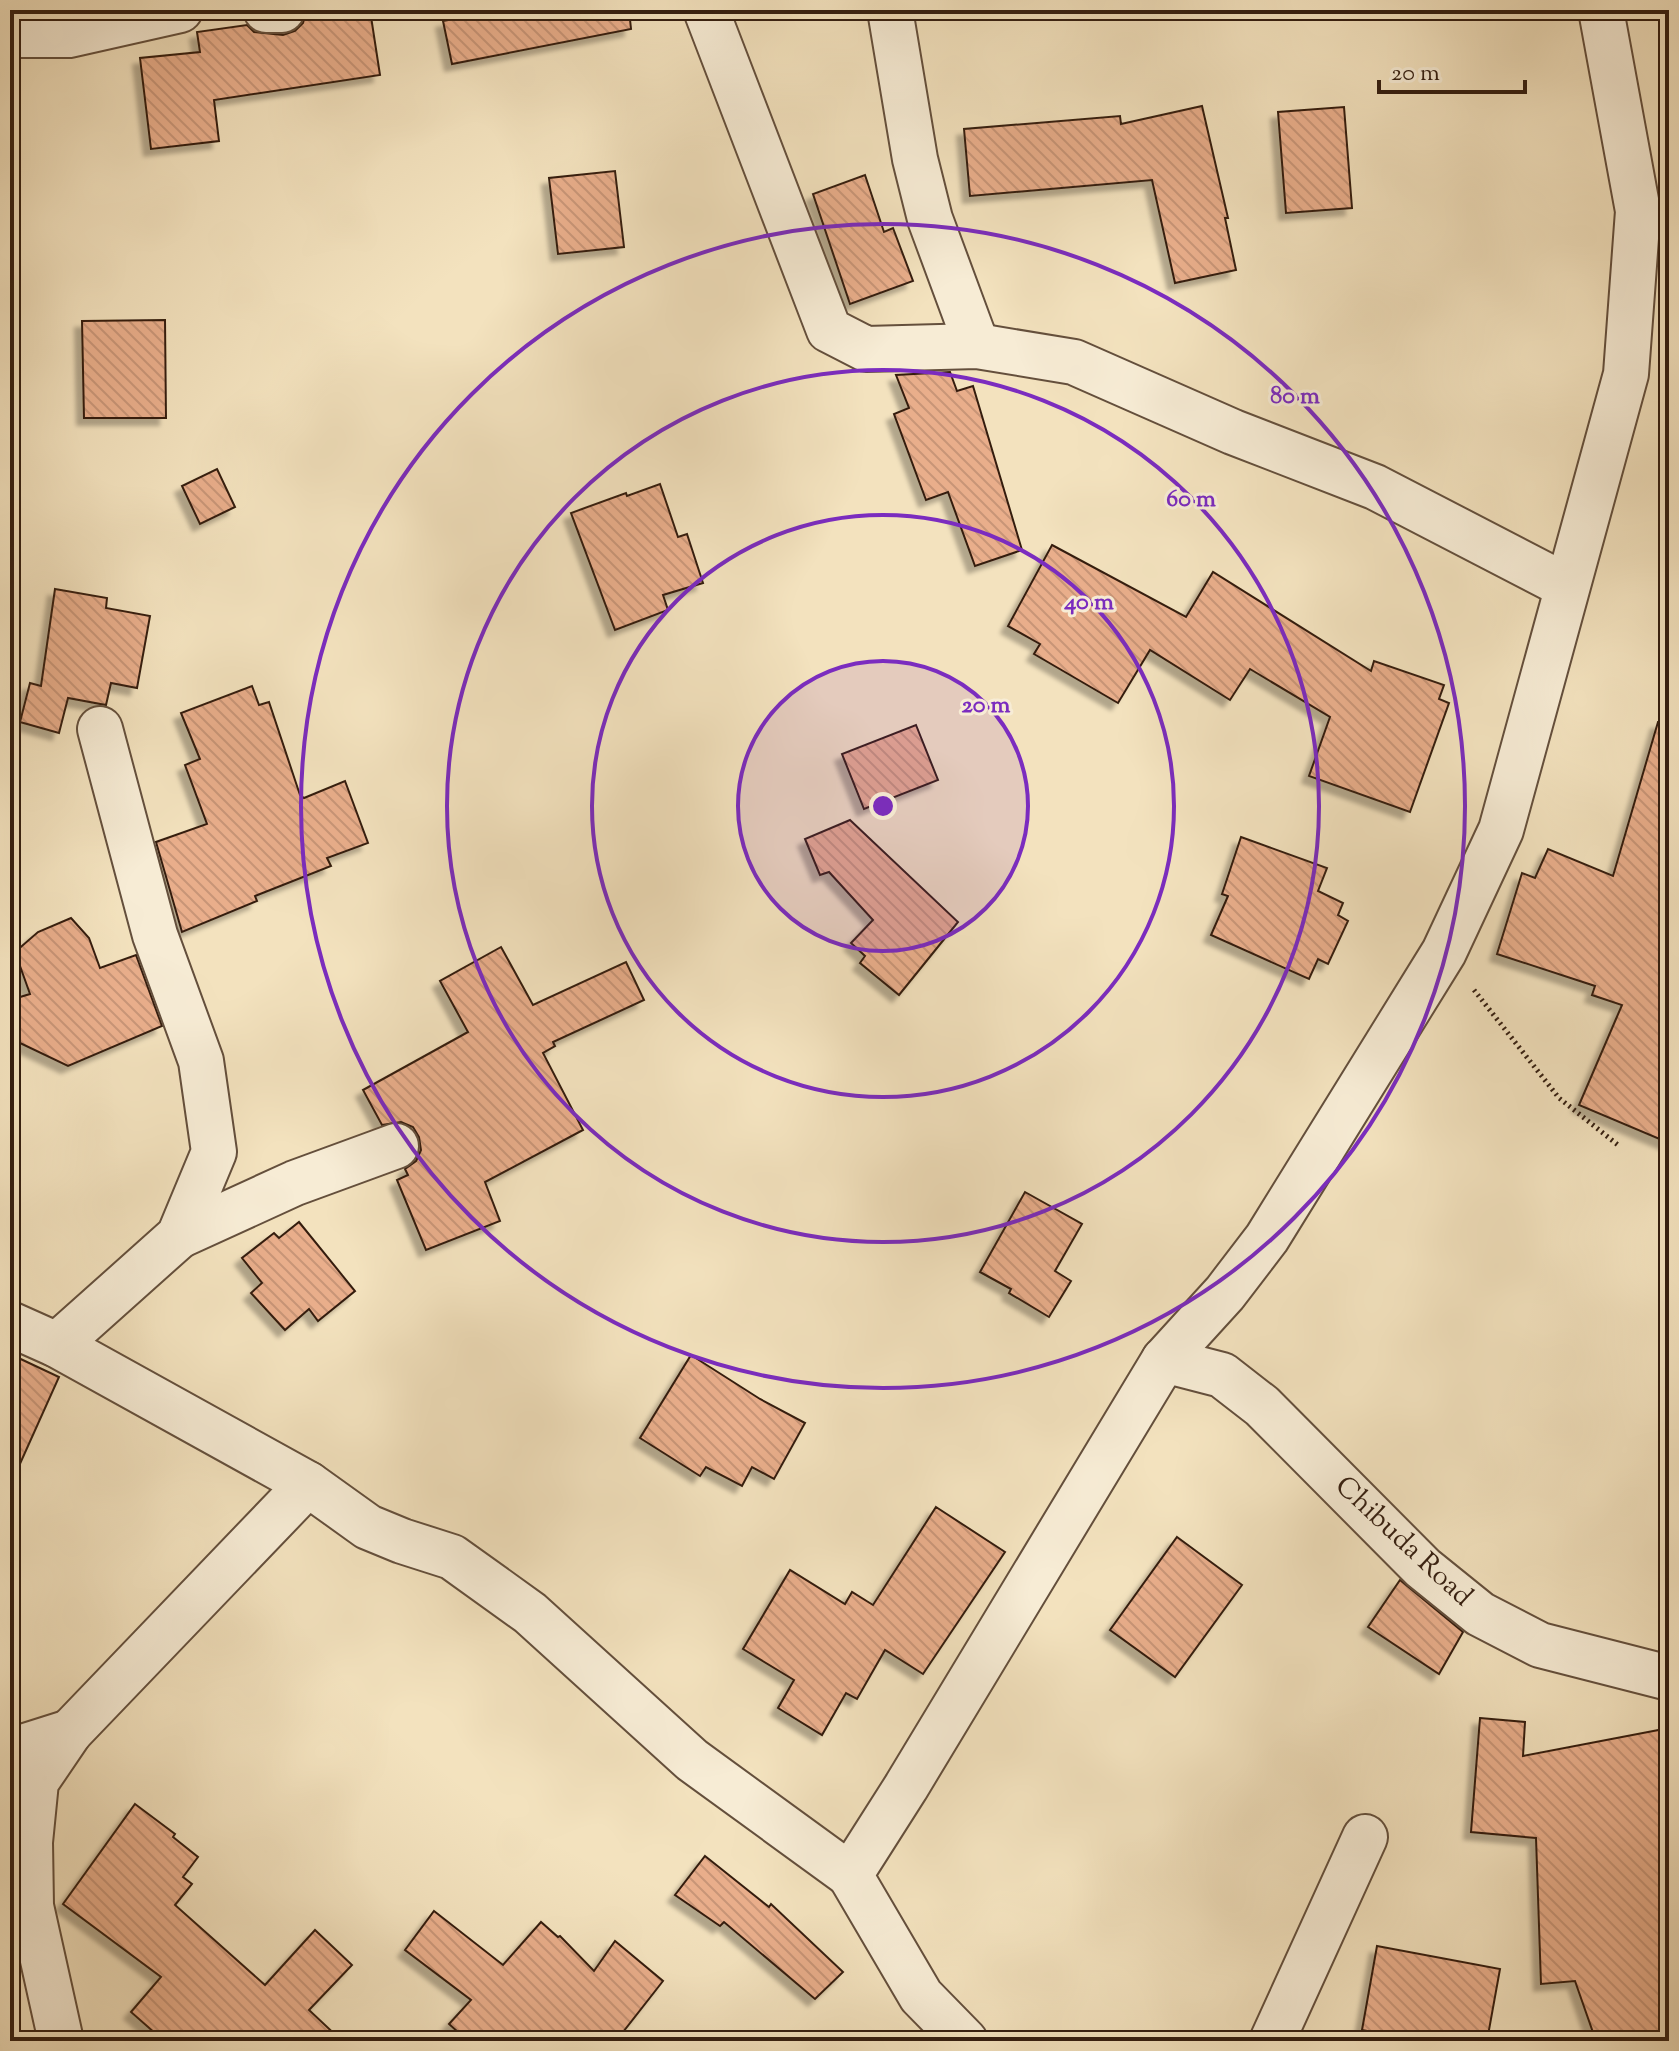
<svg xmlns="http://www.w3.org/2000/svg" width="1679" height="2051" viewBox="0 0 1679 2051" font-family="'Sorts Mill Goudy',serif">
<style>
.building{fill:url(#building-back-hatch);stroke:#341e10;stroke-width:2;filter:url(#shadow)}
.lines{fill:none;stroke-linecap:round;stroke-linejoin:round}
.minor-casing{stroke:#644f3c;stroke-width:48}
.path{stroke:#341e10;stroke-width:5;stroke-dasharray:2 4;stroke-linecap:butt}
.minor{stroke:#f7ecd5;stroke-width:44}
.ring{fill:none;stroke:#7b2cbf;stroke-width:4}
.labels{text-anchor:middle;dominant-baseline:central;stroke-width:6;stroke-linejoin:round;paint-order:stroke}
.street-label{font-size:28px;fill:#341e10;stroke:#f7ecd5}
.centre{fill:#7b2cbf;stroke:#f7ecd5;stroke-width:4}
.ring-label{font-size:24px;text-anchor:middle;font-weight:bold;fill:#7b2cbf;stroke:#f7ecd5;stroke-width:6;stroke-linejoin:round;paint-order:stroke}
</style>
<defs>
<pattern id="building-back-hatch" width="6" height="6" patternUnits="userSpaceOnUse" patternTransform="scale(2)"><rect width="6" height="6" fill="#e9ae8b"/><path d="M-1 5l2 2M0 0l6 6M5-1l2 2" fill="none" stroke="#c89577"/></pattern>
<filter id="shadow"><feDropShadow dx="-7" dy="7" stdDeviation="2" flood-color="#0004"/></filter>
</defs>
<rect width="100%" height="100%" fill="#f3e2be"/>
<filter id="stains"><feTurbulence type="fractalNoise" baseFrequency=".0025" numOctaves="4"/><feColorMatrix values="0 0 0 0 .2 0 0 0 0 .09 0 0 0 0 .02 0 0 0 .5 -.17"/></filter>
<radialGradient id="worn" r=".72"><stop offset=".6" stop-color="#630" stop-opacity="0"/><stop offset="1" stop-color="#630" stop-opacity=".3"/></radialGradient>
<!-- building -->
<g class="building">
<path d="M 350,10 L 370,10 L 380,75 L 214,100 L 219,141 L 151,149 L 140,58 L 200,52 L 197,32 L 247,25 L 254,32 L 283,35 L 295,31 L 303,23 L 305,16 Z"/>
<path d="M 500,10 L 629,10 L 631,29 L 452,64 L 443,21 Z"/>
<path d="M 1202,106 L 1228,218 L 1225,218 L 1236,270 L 1175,283 L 1152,180 L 970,196 L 964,129 L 1120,116 L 1121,124 Z"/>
<path d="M 1344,107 L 1352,208 L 1286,213 L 1278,112 Z"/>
<path d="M 615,171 L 624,247 L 558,254 L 549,178 Z"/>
<path d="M 865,175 L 884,232 L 893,228 L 913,281 L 850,304 L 813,194 Z"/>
<path d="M 165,320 L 166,418 L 84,418 L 82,321 Z"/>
<path d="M 950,372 L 957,391 L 973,386 L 1022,550 L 975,566 L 948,492 L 926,500 L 894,414 L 909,408 L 896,375 Z"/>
<path d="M 217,469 L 235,507 L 200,524 L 182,486 Z"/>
<path d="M 660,484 L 678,537 L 687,534 L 703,583 L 663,595 L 668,610 L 615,630 L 571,513 L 626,493 L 627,496 Z"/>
<path d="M 1052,545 L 1186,617 L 1213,572 L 1371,671 L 1374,661 L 1444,685 L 1439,699 L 1449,703 L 1410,812 L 1309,776 L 1330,717 L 1250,669 L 1230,700 L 1150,650 L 1118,703 L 1034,654 L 1040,644 L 1008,626 Z"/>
<path d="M 55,589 L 107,598 L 106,608 L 150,616 L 137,688 L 111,683 L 106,705 L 68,698 L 59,733 L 20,722 L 30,683 L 41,686 Z"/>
<path d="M 252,686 L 259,705 L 269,702 L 300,795 L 304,798 L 345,781 L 368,843 L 327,858 L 331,866 L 255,896 L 257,901 L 182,932 L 156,842 L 207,824 L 185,765 L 200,759 L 181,713 Z"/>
<path d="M 1658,722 L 1669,723 L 1669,1143 L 1579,1105 L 1622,1005 L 1592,995 L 1595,986 L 1497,954 L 1522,873 L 1535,878 L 1548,849 L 1613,876 Z"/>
<path d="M 916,725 L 938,780 L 864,809 L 842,754 Z"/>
<path d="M 850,820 L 958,922 L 899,995 L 860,963 L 865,956 L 851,943 L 873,920 L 829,872 L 820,875 L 805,839 Z"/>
<path d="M 1241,837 L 1327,868 L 1318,891 L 1343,903 L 1338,915 L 1348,921 L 1328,964 L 1318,959 L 1309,979 L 1211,935 L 1228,896 L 1222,894 Z"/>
<path d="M 71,918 L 89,938 L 100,968 L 136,955 L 162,1026 L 68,1066 L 20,1043 L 10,1000 L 30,994 L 15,952 L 38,932 Z"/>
<path d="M 501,947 L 533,1005 L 626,962 L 644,1000 L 553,1042 L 555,1046 L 543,1053 L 583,1130 L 485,1182 L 500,1221 L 426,1250 L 397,1180 L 408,1175 L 405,1169 L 416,1161 L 421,1150 L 419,1137 L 413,1127 L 401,1122 L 382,1125 L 363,1090 L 468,1032 L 440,981 Z"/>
<path d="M 1025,1192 L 1082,1224 L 1055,1271 L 1071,1281 L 1049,1317 L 1009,1293 L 1011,1289 L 980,1272 Z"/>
<path d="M 299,1222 L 355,1291 L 318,1321 L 309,1309 L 285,1330 L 251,1293 L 262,1283 L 242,1258 L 274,1233 L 279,1238 Z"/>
<path d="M 10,1354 L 59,1377 L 10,1486 Z"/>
<path d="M 691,1355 L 760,1399 L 805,1423 L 774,1479 L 752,1467 L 742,1486 L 706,1467 L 700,1476 L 640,1438 Z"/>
<path d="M 936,1507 L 1005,1552 L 923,1674 L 885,1650 L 857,1699 L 846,1693 L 822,1735 L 778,1708 L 794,1680 L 743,1649 L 790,1570 L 845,1604 L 852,1592 L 873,1605 Z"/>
<path d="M 1177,1537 L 1242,1585 L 1175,1677 L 1110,1630 Z"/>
<path d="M 1400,1580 L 1463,1632 L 1439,1674 L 1368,1627 Z"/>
<path d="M 1480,1718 L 1525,1722 L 1523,1756 L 1669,1728 L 1669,2037 L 1651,2041 L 1596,2041 L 1575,1981 L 1541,1984 L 1536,1838 L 1471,1832 Z"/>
<path d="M 135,1804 L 175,1834 L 173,1837 L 198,1857 L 183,1877 L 192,1884 L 175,1905 L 265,1985 L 315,1930 L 352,1965 L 309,2010 L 342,2041 L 164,2041 L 131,2012 L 161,1977 L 63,1904 Z"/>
<path d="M 705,1856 L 769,1907 L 771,1904 L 843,1972 L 815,1999 L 724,1922 L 720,1926 L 675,1895 Z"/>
<path d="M 434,1911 L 503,1965 L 541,1922 L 558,1937 L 560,1936 L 594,1971 L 615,1941 L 663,1981 L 616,2041 L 468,2041 L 449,2024 L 471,2000 L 405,1950 Z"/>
<path d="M 1377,1946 L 1500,1969 L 1487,2041 L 1419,2041 L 1362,2030 Z"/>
</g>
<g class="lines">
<defs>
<g id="minor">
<path d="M 266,10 L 282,10"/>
<path d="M 706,10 L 829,330 L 866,349 L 977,346 L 1074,362 L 1233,432 L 1375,487 L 1566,586"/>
<path d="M 890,10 L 915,159 L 930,219 L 977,346"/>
<path d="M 10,35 L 69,35 L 180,10"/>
<path d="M 179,1236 L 295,1183 L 396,1146"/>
<path d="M 10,1324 L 57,1345 L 308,1484 L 368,1527 L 402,1541 L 452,1557 L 530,1613 L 692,1760 L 850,1875"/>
<path d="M 57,1345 L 179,1236 L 214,1152 L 201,1061 L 155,935 L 100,729"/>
<path d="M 1164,1360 L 1222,1375 L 1262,1406 L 1423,1568 L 1480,1614 L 1540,1645 L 1669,1678"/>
<path d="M 10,1751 L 70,1732"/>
<path d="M 61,2041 L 31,1906 L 30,1842 L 36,1782 L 70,1732 L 308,1484"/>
<path d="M 965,2041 L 921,1996 L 850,1875 L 906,1787 L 1164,1360 L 1225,1293 L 1267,1238 L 1444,952 L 1501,830 L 1626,374 L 1638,211 L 1601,10"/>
<path d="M 1272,2041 L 1365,1837"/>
</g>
</defs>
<!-- minor casing -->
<use href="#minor" class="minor-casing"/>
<!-- path -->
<path class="path" d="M 1474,990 L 1559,1098 L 1618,1145"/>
<!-- minor -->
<use href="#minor" class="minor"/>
</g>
<!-- distance rings -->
<circle cx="883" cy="806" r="145" fill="#7b2cbf" fill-opacity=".12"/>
<g class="ring">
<circle cx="883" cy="806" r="145"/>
<circle cx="883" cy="806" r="291"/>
<circle cx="883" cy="806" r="436"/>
<circle cx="883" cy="806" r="582"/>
</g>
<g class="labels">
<!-- street labels -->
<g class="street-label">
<text transform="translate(1403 1542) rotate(43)">Chibuda Road</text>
</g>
</g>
<circle cx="883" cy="806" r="12" class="centre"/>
<g class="ring-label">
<text x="1295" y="403">80 m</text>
<text x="1191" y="506">60 m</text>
<text x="1089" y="609">40 m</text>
<text x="986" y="712">20 m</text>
</g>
<!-- margin -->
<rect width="1679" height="2051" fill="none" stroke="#f3e2be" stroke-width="40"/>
<rect x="12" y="12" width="1655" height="2027" fill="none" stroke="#341e10" stroke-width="4"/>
<rect x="20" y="20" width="1639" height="2011" fill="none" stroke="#341e10" stroke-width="2"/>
<!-- scale -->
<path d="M1379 80v12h146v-12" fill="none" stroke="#341e10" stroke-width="4"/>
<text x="1391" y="80" font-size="24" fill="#341e10" stroke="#f7ecd5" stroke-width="6" paint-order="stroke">20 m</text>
<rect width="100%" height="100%" filter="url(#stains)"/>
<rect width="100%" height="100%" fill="url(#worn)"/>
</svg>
